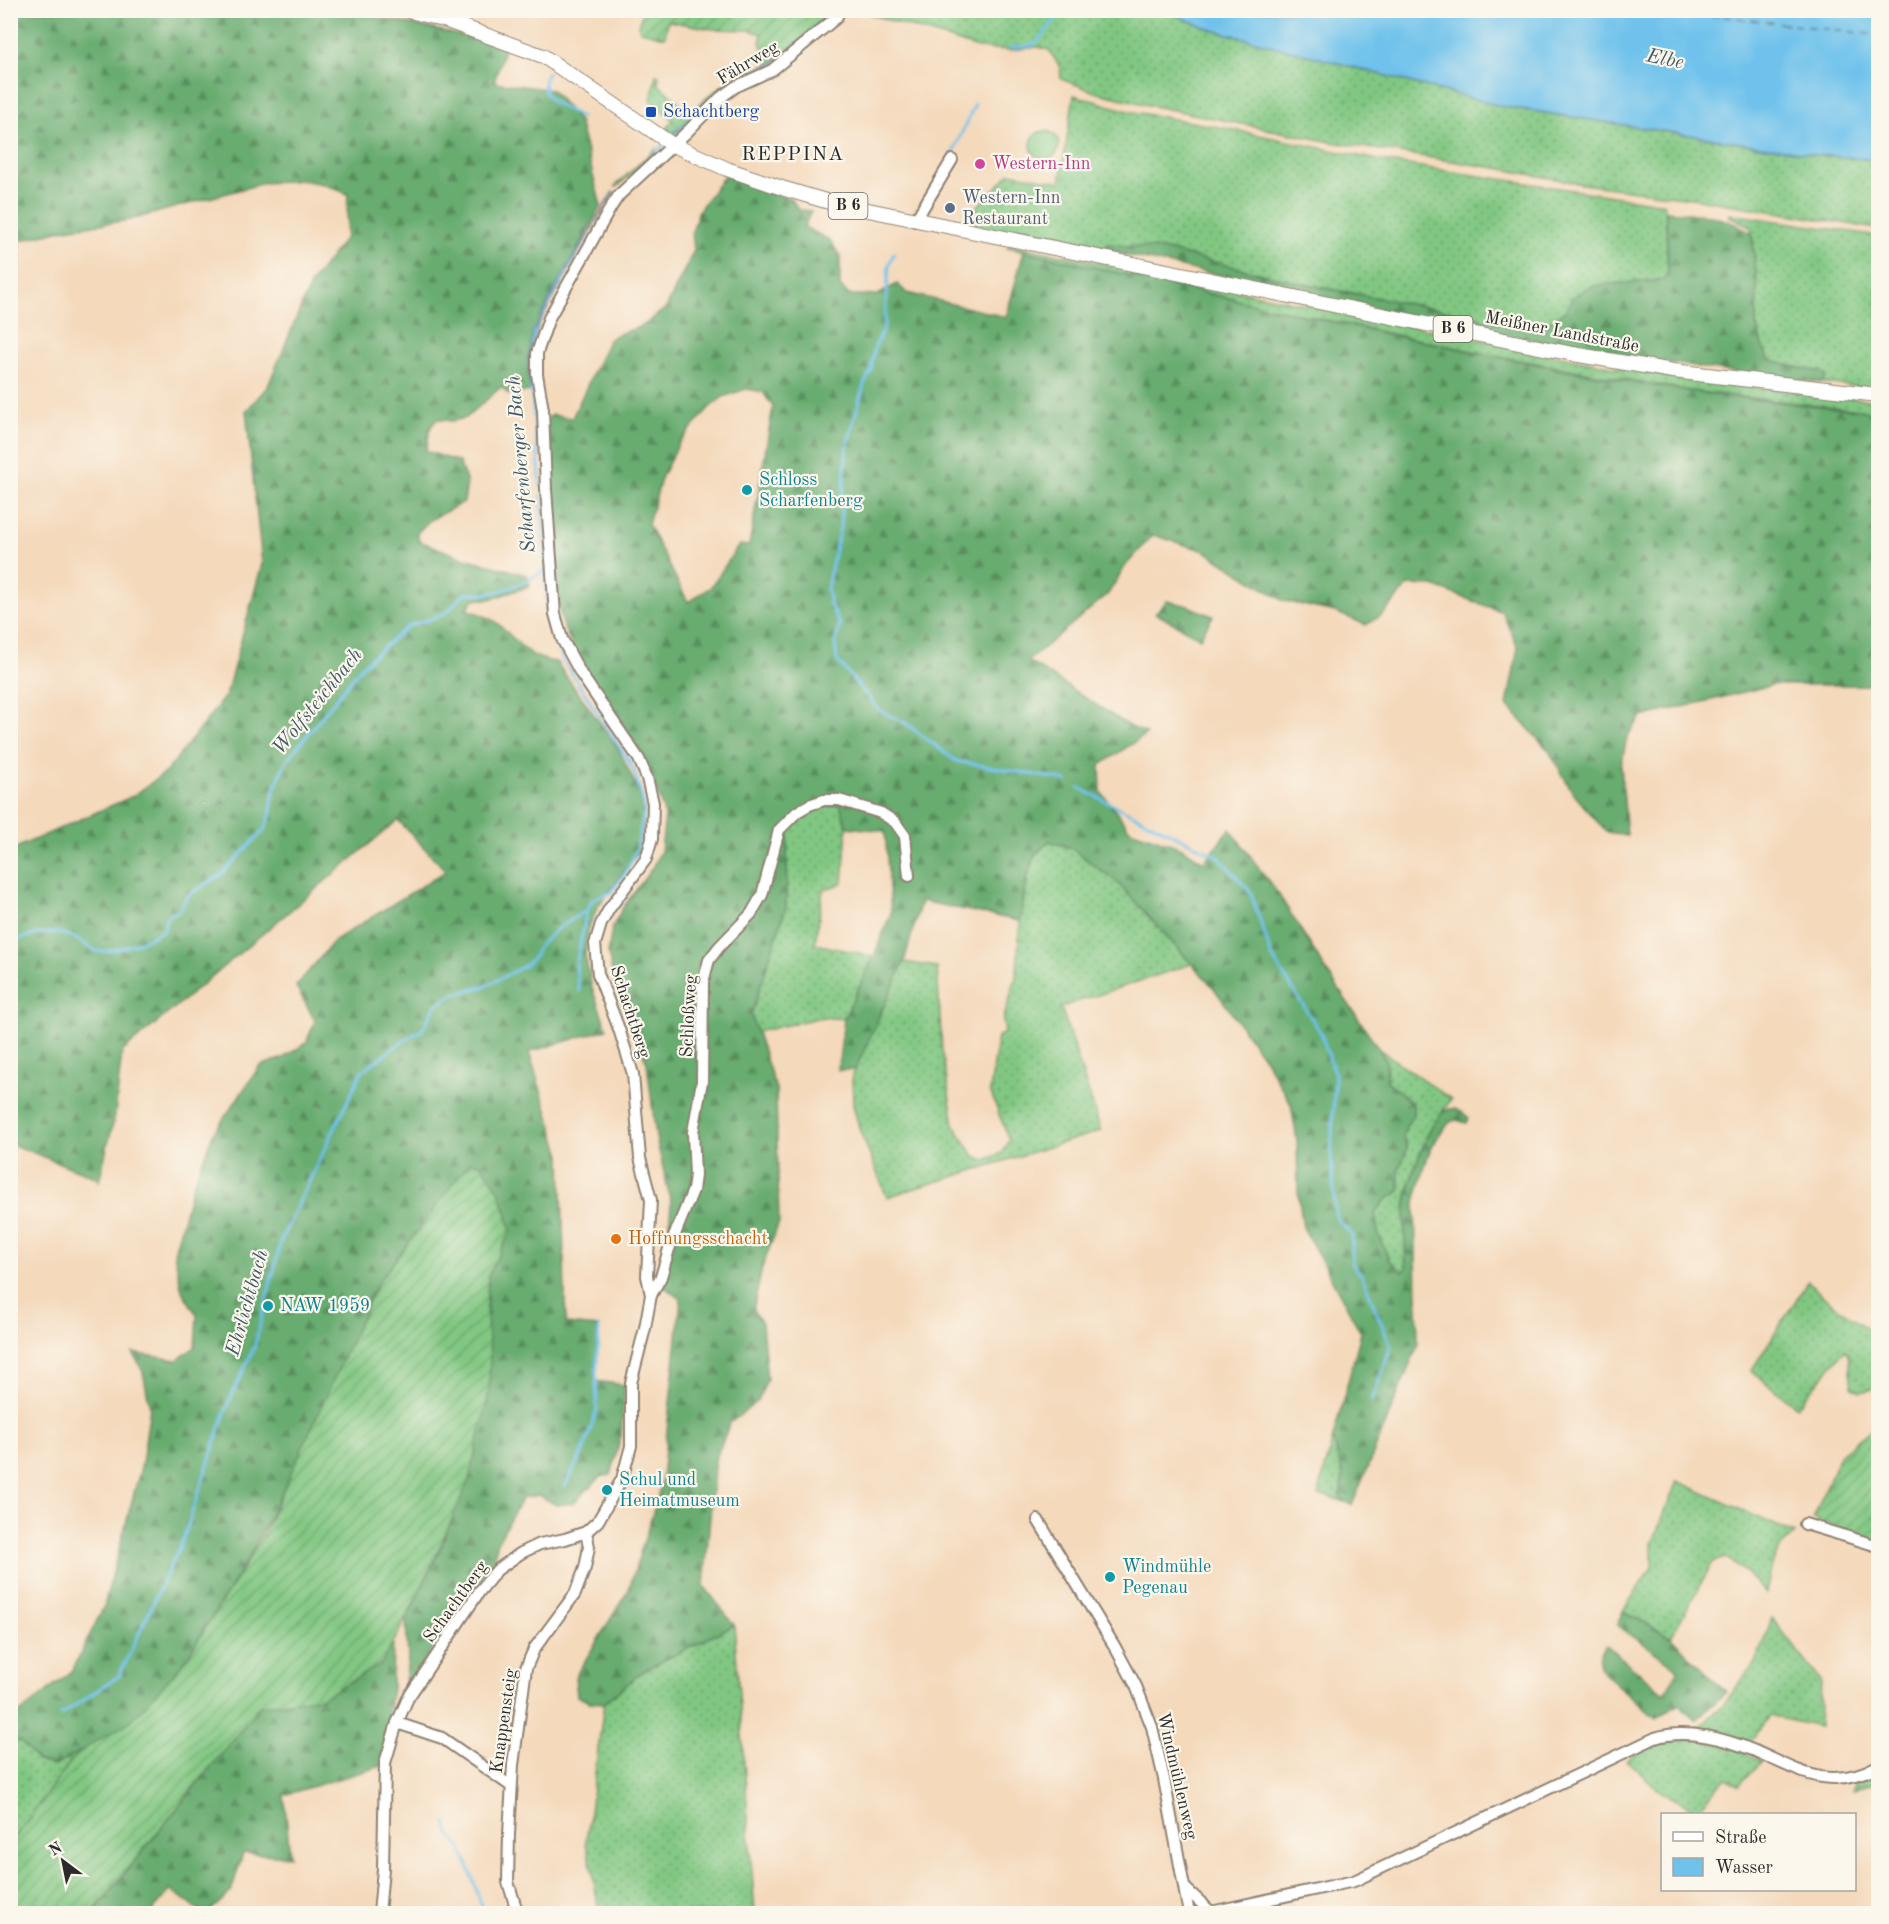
<svg xmlns="http://www.w3.org/2000/svg" width="1889" height="1924" viewBox="0 0 1889 1924" font-family="'Old Standard TT',serif">
<style>
.grass{fill:url(#grass-dots);stroke:#567956;stroke-width:1.5}
.forest{fill:url(#forest-firs);stroke:#4a6c4e;stroke-width:1.5;fill-rule:evenodd}
.garden{fill:url(#garden-furrows);stroke:#567956;stroke-width:1.5}
.pitch{fill:#81c782;stroke:#567956;stroke-width:1.5}
.water{fill:#70c2ec;stroke:#4e768c;stroke-width:1.5}
.lines{fill:none;stroke-linecap:round;stroke-linejoin:round}
.stream{stroke:#70c2ec;stroke-width:3}
.ferry{stroke:#405865;stroke-width:1.5;stroke-dasharray:8 6;stroke-linecap:butt}
.minor-casing{stroke:#908273;stroke-width:14}
.major-casing{stroke:#908273;stroke-width:16}
.minor{stroke:#fff;stroke-width:10}
.major{stroke:#fff;stroke-width:14}
.transit-dot{fill:#1a4fb4;stroke:#fbf7ec;stroke-width:2}
.hotel-dot{fill:#d1479c;stroke:#fbf7ec;stroke-width:2}
.service-dot{fill:#5c6f8a;stroke:#fbf7ec;stroke-width:2}
.culture-dot{fill:#0f9aa8;stroke:#fbf7ec;stroke-width:2}
.food-dot{fill:#e8710a;stroke:#fbf7ec;stroke-width:2}
.labels{text-anchor:middle;dominant-baseline:central;stroke-width:4.5;stroke-linejoin:round;paint-order:stroke}
.shield{fill:#fbf7ec;stroke:#696865;stroke-width:1.5}
.shield-label{font-size:16px;font-weight:bold;fill:#2b2b2b}
.street-label{font-size:18px;fill:#2b2b2b;stroke:#fbf7ec}
.transit-label{font-size:18px;fill:#164399;stroke:#fbf7ec;text-anchor:start}
.hotel-label{font-size:18px;fill:#b23c85;stroke:#fbf7ec;text-anchor:start}
.service-label{font-size:18px;fill:#4e5e75;stroke:#fbf7ec;text-anchor:start}
.culture-label{font-size:18px;fill:#0d838f;stroke:#fbf7ec;text-anchor:start}
.food-label{font-size:18px;fill:#c56008;stroke:#fbf7ec;text-anchor:start}
.water-label{font-size:20px;font-style:italic;fill:#405865;stroke:#fbf7ec}
.neighbourhood-label{font-size:20px;letter-spacing:1.5px;fill:#2b2b2b;stroke:#fbf7ec}
</style>
<defs>
<pattern id="grass-dots" width="8" height="8" patternUnits="userSpaceOnUse" patternTransform="scale(1.5)"><rect width="8" height="8" fill="#81c782"/><path d="M2 2h.1M6 6h.1" fill="none" stroke="#6aa26b" stroke-width="1.8" stroke-linecap="round"/></pattern>
<pattern id="forest-firs" width="22" height="20" patternUnits="userSpaceOnUse" patternTransform="scale(1.5)"><rect width="22" height="20" fill="#68ac70"/><path d="M5 1l3.5 6h-7zM16 11l3.5 6h-7z" fill="#568c5c"/></pattern>
<pattern id="garden-furrows" width="10" height="10" patternUnits="userSpaceOnUse" patternTransform="scale(1.5)"><rect width="10" height="10" fill="#81c782"/><path d="M-1 1l2-2M0 10L10 0M9 11l2-2" fill="none" stroke="#6aa26b"/></pattern>
</defs>
<rect width="100%" height="100%" fill="#fbf7ec"/>
<filter id="ink" filterUnits="userSpaceOnUse"><feTurbulence type="fractalNoise" baseFrequency=".0167" numOctaves="2"/><feDisplacementMap in="SourceGraphic" scale="12" xChannelSelector="R" yChannelSelector="G"/><feConvolveMatrix kernelMatrix="1 2 1 2 8 2 1 2 1" color-interpolation-filters="sRGB"/></filter>
<filter id="wash" filterUnits="userSpaceOnUse"><feTurbulence type="fractalNoise" baseFrequency=".008" numOctaves="4" result="noise"/><feDisplacementMap in="SourceGraphic" scale="24" xChannelSelector="R" yChannelSelector="G"/><feGaussianBlur stdDeviation="1.35" result="paint"/><feColorMatrix in="noise" values="0 0 0 0 0 0 0 0 0 0 0 0 0 0 0 0 0 1.4 0 .05"/><feComposite in="paint" operator="in"/></filter>
<g filter="url(#wash)">
<rect width="100%" height="100%" fill="#f4d9bb"/>
<!-- grass -->
<g class="grass">
<path d="M 827,11 L 833,11 L 833,12 L 808,36 L 771,64 L 741,77 L 718,91 L 671,135 L 668,133 L 668,126 L 673,120 L 651,101 L 656,74 L 659,75 L 658,84 L 690,112 L 713,92 L 731,80 L 770,63 L 787,51 Z"/>
<path d="M 860,11 L 1164,11 L 1213,30 L 1500,106 L 1819,155 L 1878,160 L 1878,229 L 1692,198 L 1582,184 L 1502,169 L 1331,142 L 1153,106 L 1098,93 L 1061,79 L 1060,67 L 1049,50 L 1037,47 L 1010,50 L 978,48 Z"/>
<path d="M 1074,95 L 1128,111 L 1225,128 L 1388,162 L 1665,204 L 1668,274 L 1662,280 L 1598,285 L 1572,298 L 1565,311 L 1545,325 L 1518,327 L 1437,309 L 1298,283 L 1162,249 L 1107,244 L 1106,251 L 965,223 L 968,216 L 1010,173 L 1060,182 Z"/>
<path d="M 655,149 L 655,152 L 617,187 L 615,186 Z"/>
<path d="M 1730,214 L 1878,236 L 1878,389 L 1822,383 L 1790,366 L 1768,359 L 1762,345 L 1756,324 L 1757,282 L 1751,227 L 1730,216 Z"/>
<path d="M 1011,245 L 1630,370 L 1708,382 L 1878,401 L 1878,412 L 1691,391 L 1491,355 L 1298,314 L 1007,247 Z"/>
<path d="M 840,804 L 847,827 L 843,883 L 823,890 L 815,944 L 874,956 L 844,1019 L 822,1017 L 756,1032 L 751,1015 L 786,907 L 788,824 C 807,810 817,806 840,804 Z"/>
<path d="M 1049,841 L 1071,848 L 1118,883 L 1192,964 L 1061,1007 L 1101,1131 L 887,1197 L 860,1131 L 853,1105 L 852,1075 L 904,962 L 937,967 L 942,1050 L 954,1125 L 974,1156 L 985,1160 L 1002,1153 L 1009,1140 L 990,1091 L 998,1037 L 1005,1032 L 1003,1021 L 1017,973 L 1020,921 L 1031,860 Z"/>
<path d="M 1379,1049 L 1451,1099 C 1430,1130 1411,1165 1406,1202 C 1403,1224 1405,1247 1406,1269 L 1403,1273 L 1389,1261 L 1378,1233 L 1375,1213 L 1386,1200 L 1400,1190 L 1398,1172 L 1407,1149 L 1403,1136 L 1406,1126 L 1413,1115 L 1404,1096 L 1387,1081 L 1386,1062 Z"/>
<path d="M 1808,1281 L 1824,1297 L 1868,1329 L 1878,1316 L 1878,1382 L 1873,1389 L 1860,1392 L 1852,1386 L 1848,1354 L 1845,1350 L 1797,1407 L 1751,1371 Z"/>
<path d="M 1333,1438 L 1343,1475 L 1340,1496 L 1345,1502 L 1326,1496 L 1318,1496 Z"/>
<path d="M 1677,1481 L 1795,1534 C 1772,1550 1771,1569 1766,1594 L 1741,1568 L 1726,1558 L 1713,1562 L 1671,1637 L 1623,1611 L 1652,1567 L 1652,1544 Z"/>
<path d="M 1772,1618 L 1821,1681 L 1819,1727 L 1770,1716 L 1749,1744 L 1711,1730 L 1698,1728 L 1723,1705 L 1755,1663 Z"/>
<path d="M 734,1625 L 755,1913 L 599,1913 L 593,1875 L 586,1843 L 604,1703 L 646,1669 Z"/>
<path d="M 11,1720 L 84,1749 L 71,1761 L 11,1843 Z"/>
<path d="M 1674,1739 C 1712,1739 1729,1744 1762,1761 L 1738,1786 L 1726,1778 L 1697,1811 L 1660,1791 L 1626,1760 L 1650,1746 Z"/>
<path d="M 1878,1770 L 1878,1782 L 1868,1784 L 1853,1791 L 1857,1779 Z"/>
</g>
<!-- forest -->
<g class="forest">
<path d="M 11,11 L 344,11 L 425,27 L 505,46 L 494,82 L 552,90 L 579,121 L 601,206 L 541,315 C 530,340 525,364 530,391 L 508,394 L 501,387 L 466,418 L 452,421 L 437,419 L 430,428 L 426,451 L 459,462 L 467,483 L 464,502 L 430,520 L 417,533 L 419,541 L 461,557 L 527,575 L 530,586 L 490,599 L 474,599 L 467,609 C 476,613 489,616 497,623 C 519,641 524,658 556,662 L 618,748 L 640,794 L 644,824 L 638,853 L 599,905 L 589,927 L 585,954 L 592,988 L 607,1029 L 529,1052 L 561,1155 L 566,1324 L 599,1327 L 595,1381 L 625,1385 L 621,1436 L 611,1475 L 601,1477 L 573,1503 L 556,1505 L 539,1495 L 522,1498 L 498,1541 L 492,1565 L 404,1689 L 408,1658 L 406,1620 L 444,1541 L 486,1326 L 488,1276 L 511,1230 L 499,1190 L 377,1284 L 291,1474 L 249,1557 L 183,1664 L 131,1722 L 55,1766 L 37,1761 L 20,1741 L 15,1742 L 11,1748 L 11,1720 L 72,1671 L 104,1606 L 142,1463 L 150,1407 L 143,1372 L 133,1353 L 177,1360 L 195,1347 L 197,1315 L 182,1291 L 174,1253 L 192,1187 L 213,1134 L 260,1066 L 283,1058 L 306,1043 L 315,1021 L 296,986 L 335,940 L 446,871 L 398,820 L 122,1052 L 115,1115 L 99,1181 L 95,1177 L 11,1144 L 11,850 L 133,796 L 167,771 L 226,695 L 262,564 L 246,411 L 268,386 L 311,283 L 346,237 L 348,194 L 323,184 L 301,180 L 264,183 L 130,220 L 65,229 L 11,243 Z"/>
<path d="M 725,175 L 764,191 L 791,199 L 799,210 L 811,211 L 804,227 L 830,240 L 840,256 L 840,286 L 849,295 L 878,295 L 897,284 L 907,293 L 1006,317 L 1024,251 C 1245,302 1466,356 1689,391 C 1752,401 1816,405 1878,412 L 1878,685 L 1773,685 L 1641,717 L 1627,737 L 1621,766 L 1627,835 L 1606,832 L 1573,793 L 1549,751 L 1507,705 L 1518,648 L 1502,612 L 1433,586 L 1408,585 L 1384,614 L 1366,625 L 1335,612 L 1284,601 L 1205,551 L 1153,535 L 1126,565 L 1108,594 L 1028,661 L 1129,726 L 1147,734 L 1100,765 L 1101,792 L 1130,830 L 1180,847 L 1204,862 L 1230,829 L 1279,895 L 1329,975 L 1379,1049 L 1386,1062 L 1387,1081 L 1413,1104 L 1413,1115 L 1406,1126 L 1403,1136 L 1407,1149 L 1398,1172 L 1400,1191 L 1386,1200 L 1375,1213 L 1378,1233 L 1389,1260 L 1403,1272 L 1406,1269 C 1405,1247 1404,1225 1406,1204 C 1408,1184 1429,1115 1449,1109 C 1457,1107 1464,1113 1469,1118 L 1467,1123 L 1456,1120 L 1450,1122 L 1439,1135 L 1428,1155 L 1415,1202 L 1418,1345 L 1352,1505 L 1345,1502 L 1340,1496 L 1343,1475 L 1333,1438 L 1361,1333 L 1303,1227 L 1298,1192 L 1297,1141 L 1291,1104 L 1266,1061 L 1213,987 L 1118,883 L 1071,848 L 1049,841 L 1035,855 L 1026,880 L 1020,921 L 921,901 L 904,962 L 855,1070 L 838,1070 L 844,1019 L 874,956 L 891,913 L 885,831 L 847,827 L 840,804 C 817,806 807,810 788,824 L 786,907 L 751,1015 L 776,1089 L 779,1222 L 762,1268 L 753,1310 L 762,1323 L 767,1379 L 758,1401 L 730,1423 L 715,1460 L 704,1586 L 734,1625 L 646,1669 L 604,1703 L 589,1702 L 577,1696 L 575,1677 L 629,1589 L 661,1487 L 681,1299 L 664,1287 L 671,1203 L 656,1137 L 647,1063 L 615,986 L 608,953 L 612,928 L 622,909 L 650,871 L 661,851 L 665,816 L 652,776 L 641,752 L 576,656 L 564,628 L 560,614 L 550,491 L 547,419 L 552,415 L 572,418 L 608,341 L 614,336 L 644,325 L 666,308 L 694,250 L 692,232 L 699,210 ZM 746,389 L 763,392 L 773,407 L 749,546 L 739,545 L 711,587 L 688,602 L 648,524 L 662,476 L 679,443 L 709,408 L 723,397 Z"/>
<path d="M 1666,211 C 1699,214 1723,214 1752,234 L 1757,282 L 1756,324 L 1762,345 L 1768,359 L 1791,366 L 1822,372 L 1826,377 L 1822,383 C 1580,357 1343,301 1106,251 L 1107,244 L 1162,249 L 1298,283 L 1437,309 L 1518,327 L 1545,325 L 1565,311 L 1572,298 L 1585,289 L 1598,285 L 1662,280 L 1668,274 Z"/>
<path d="M 1167,601 L 1185,605 L 1213,616 L 1200,638 L 1155,613 Z"/>
<path d="M 1623,1611 L 1671,1637 L 1726,1692 L 1696,1720 L 1679,1704 L 1656,1718 L 1603,1673 C 1597,1661 1598,1657 1606,1645 L 1665,1694 L 1678,1669 L 1617,1625 Z"/>
<path d="M 393,1641 L 392,1688 L 382,1766 L 284,1795 L 290,1856 L 243,1853 L 231,1892 L 208,1913 L 202,1913 L 171,1890 L 151,1913 L 92,1914 L 260,1706 L 323,1697 L 381,1664 Z"/>
</g>
<!-- garden -->
<g class="garden">
<path d="M 808,10 L 815,16 L 819,11 L 828,12 L 826,16 L 807,35 L 770,63 L 760,43 L 762,34 L 749,30 L 712,29 L 668,21 L 665,37 L 640,31 L 639,27 L 642,11 Z"/>
<path d="M 470,1162 L 481,1164 L 499,1190 L 511,1230 L 488,1276 L 486,1308 L 490,1353 L 489,1393 L 469,1480 L 426,1578 L 398,1634 L 381,1664 L 323,1697 L 260,1706 L 92,1913 L 11,1913 L 11,1843 L 71,1761 L 84,1749 L 131,1721 L 183,1664 L 260,1541 L 377,1284 Z"/>
<path d="M 1878,1424 L 1878,1543 L 1813,1519 L 1840,1454 Z"/>
</g>
<!-- pitch -->
<circle class="pitch" cx="1045" cy="145" r="14"/>
<!-- water -->
<g class="water">
<path d="M 1164,11 L 1878,11 L 1878,160 L 1819,155 L 1500,106 L 1213,30 Z"/>
<path d="M 833,12 L 833,16 L 781,60 L 720,93 L 674,136 L 671,135 L 718,91 L 741,77 L 771,64 L 808,36 Z"/>
<path d="M 613,192 L 614,193 L 598,218 L 539,324 L 530,356 L 530,369 L 533,390 L 530,391 L 528,359 L 533,332 L 557,285 Z"/>
</g>
<g class="lines">
<!-- stream -->
<g class="stream">
<path d="M 1010,48 C 1018,47 1027,47 1034,44 C 1039,43 1057,16 1062,10"/>
<path d="M 548,72 L 544,82 L 545,93 L 553,102 L 581,117"/>
<path d="M 652,156 L 665,144"/>
<path d="M 951,157 L 975,104"/>
<path d="M 894,253 L 889,265 L 884,327 L 874,349 L 871,371 L 864,384 L 847,446 L 840,527 L 827,588 L 830,604 L 840,625 L 835,643 L 837,660 L 880,711 L 904,722 L 956,761 L 1059,779 L 1066,781"/>
<path d="M 531,388 L 541,486"/>
<path d="M 541,495 L 548,622 L 563,660 L 627,758 L 635,773 L 645,808 L 637,849 L 625,874 L 611,893 L 593,899 L 587,910 L 576,965 L 579,991"/>
<path d="M 1079,788 L 1219,857 L 1251,893 L 1272,957 L 1321,1033 L 1335,1075 L 1331,1156 L 1336,1218 L 1352,1235 L 1352,1263 L 1362,1276 L 1391,1347 L 1372,1401"/>
<path d="M 10,944 C 31,932 60,927 82,942 C 88,946 90,949 97,951 C 113,954 150,939 164,930 L 166,917 L 180,910 L 187,896 L 222,874 L 264,830 L 270,816 L 274,790 L 285,763 L 362,666 L 408,626 L 440,616 L 449,610 L 464,594 C 471,592 476,594 483,594 C 503,592 527,582 543,571"/>
<path d="M 565,1486 L 585,1447 L 597,1409 L 596,1373 L 599,1327"/>
<path d="M 61,1715 L 119,1676 L 184,1537 L 228,1404 L 254,1348 L 282,1238 L 362,1071 L 405,1040 L 422,1030 L 436,1005 L 454,994 L 486,986 L 526,965 L 535,955 L 539,946 L 557,929 L 587,910"/>
<path d="M 446,1822 C 447,1834 457,1841 462,1851 C 470,1869 476,1888 482,1907"/>
</g>
<!-- ferry -->
<path class="ferry" d="M 1668,10 L 1878,35"/>
</g>
</g>
<g filter="url(#ink)">
<g class="lines">
<defs>
<g id="minor">
<path d="M 915,221 L 952,160"/>
<path d="M 651,1295 L 661,1277 L 669,1249 L 693,1190 L 695,1175 L 693,1132 L 702,1081 L 703,982 L 709,960 L 719,947 L 751,914 L 762,895 L 779,830 L 797,812 L 809,805 L 824,800 L 839,800 L 881,813 L 895,822 L 905,836 L 909,876"/>
<path d="M 1038,1520 L 1115,1647 L 1136,1686 L 1152,1727 L 1164,1779 L 1189,1914"/>
<path d="M 1805,1524 L 1878,1546"/>
<path d="M 397,1723 L 442,1738 L 511,1786"/>
<path d="M 1185,1888 L 1211,1912"/>
<path d="M 379,1914 L 383,1869 L 385,1763 L 397,1723 L 408,1698 L 479,1592 L 497,1570 L 521,1553 L 540,1544 L 565,1539 L 586,1532 L 598,1521 L 622,1479 L 631,1446 L 631,1383 L 645,1328 L 651,1295 L 647,1276 L 651,1200 L 640,1158 L 633,1074 L 619,1029 L 598,974 L 595,944 L 601,924 L 609,909 L 646,859 L 652,839 L 653,803 L 647,778 L 639,759 L 581,674 L 562,639 L 555,614 L 546,489 L 543,410 L 537,374 L 537,353 L 549,318 L 611,207 L 619,195 L 688,131 L 720,98 L 735,87 L 772,70 L 836,18 L 840,10"/>
<path d="M 518,1914 L 508,1882 L 509,1834 L 513,1765 L 526,1668 L 534,1649 L 575,1594 L 585,1568 L 589,1547 L 586,1532"/>
<path d="M 1202,1914 L 1354,1881 L 1655,1738 C 1686,1728 1726,1739 1755,1751 C 1800,1771 1830,1792 1878,1766"/>
</g>
<path id="major" d="M 407,10 L 447,21 L 543,56 L 673,145 L 727,169 L 785,189 L 829,202 L 1573,354 L 1673,371 L 1878,395"/>
</defs>
<!-- minor casing -->
<use href="#minor" class="minor-casing"/>
<!-- major casing -->
<use href="#major" class="major-casing"/>
<!-- minor -->
<use href="#minor" class="minor"/>
<!-- major -->
<use href="#major" class="major"/>
</g>
</g>
<!-- markers -->
<rect class="transit-dot" x="645" y="106" width="12" height="12" rx="3"/>
<circle class="hotel-dot" cx="980" cy="164" r="6"/>
<circle class="service-dot" cx="950" cy="208" r="6"/>
<g class="culture-dot">
<circle cx="747" cy="490" r="6"/>
<circle cx="268" cy="1306" r="6"/>
<circle cx="607" cy="1490" r="6"/>
<circle cx="1110" cy="1577" r="6"/>
</g>
<circle class="food-dot" cx="616" cy="1239" r="6"/>
<g class="labels">
<!-- shield labels -->
<g class="shield">
<rect x="828.5" y="193" width="39" height="26" rx="4.5"/>
<rect x="1433.5" y="316" width="39" height="26" rx="4.5"/>
</g>
<g class="shield-label">
<text x="848" y="206">B 6</text>
<text x="1453" y="329">B 6</text>
</g>
<!-- street labels -->
<g class="street-label">
<text transform="translate(748 63) rotate(-31)">Fährweg</text>
<text transform="translate(1562 332) rotate(11)">Meißner Landstraße</text>
<text transform="translate(630 1012) rotate(72)">Schachtberg</text>
<text transform="translate(689 1016) rotate(-87)">Schloßweg</text>
<text transform="translate(456 1602) rotate(-54)">Schachtberg</text>
<text transform="translate(504 1721) rotate(-82)">Knappensteig</text>
<text transform="translate(1177 1776) rotate(77)">Windmühlenweg</text>
</g>
<!-- transit labels -->
<g class="transit-label">
<text x="663" y="112">Schachtberg</text>
</g>
<!-- hotel labels -->
<g class="hotel-label">
<text x="992" y="164">Western-Inn</text>
</g>
<!-- service labels -->
<g class="service-label">
<text x="962" y="198">Western-Inn<tspan x="962" dy="21">Restaurant</tspan></text>
</g>
<!-- culture labels -->
<g class="culture-label">
<text x="759" y="480">Schloss<tspan x="759" dy="21">Scharfenberg</tspan></text>
<text x="280" y="1306">NAW 1959</text>
<text x="619" y="1480">Schul und<tspan x="619" dy="21">Heimatmuseum</tspan></text>
<text x="1122" y="1567">Windmühle<tspan x="1122" dy="21">Pegenau</tspan></text>
</g>
<!-- food labels -->
<g class="food-label">
<text x="628" y="1239">Hoffnungsschacht</text>
</g>
<!-- water labels -->
<g class="water-label">
<text transform="translate(1665 60) rotate(12)">Elbe</text>
<text transform="translate(522 464) rotate(-95)">Scharfenberger Bach</text>
<text transform="translate(318 702) rotate(-51)">Wolfsteichbach</text>
<text transform="translate(248 1303) rotate(-74)">Ehrlichtbach</text>
</g>
<!-- neighbourhood labels -->
<g class="neighbourhood-label">
<text x="793" y="155">REPPINA</text>
</g>
</g>
<!-- margin -->
<rect width="1889" height="1924" fill="none" stroke="#fbf7ec" stroke-width="36"/>
<!-- legend -->
<rect x="1661" y="1813" width="195" height="78" fill="#fbf7ec" stroke="#a8a59f" stroke-width="1.5"/>
<rect x="1673" y="1832" width="30" height="9" fill="#ffffff" stroke="#a8a59f" stroke-width="1.5"/>
<text x="1715" y="1843" font-size="18" fill="#2b2b2b">Straße</text>
<rect x="1673" y="1858" width="30" height="18" fill="#70c2ec" stroke="#a8a59f" stroke-width="1.5"/>
<text x="1715" y="1873" font-size="18" fill="#2b2b2b">Wasser</text>
<!-- north arrow -->
<g transform="translate(63 1861) rotate(328)" stroke="#fbf7ec" stroke-width="4.5" paint-order="stroke">
<path d="M0-4.5L10 22L0 15L-10 22Z" fill="#2b2b2b"/>
<text y="-9" font-size="16" font-weight="bold" text-anchor="middle" fill="#2b2b2b">N</text>
</g>
</svg>
